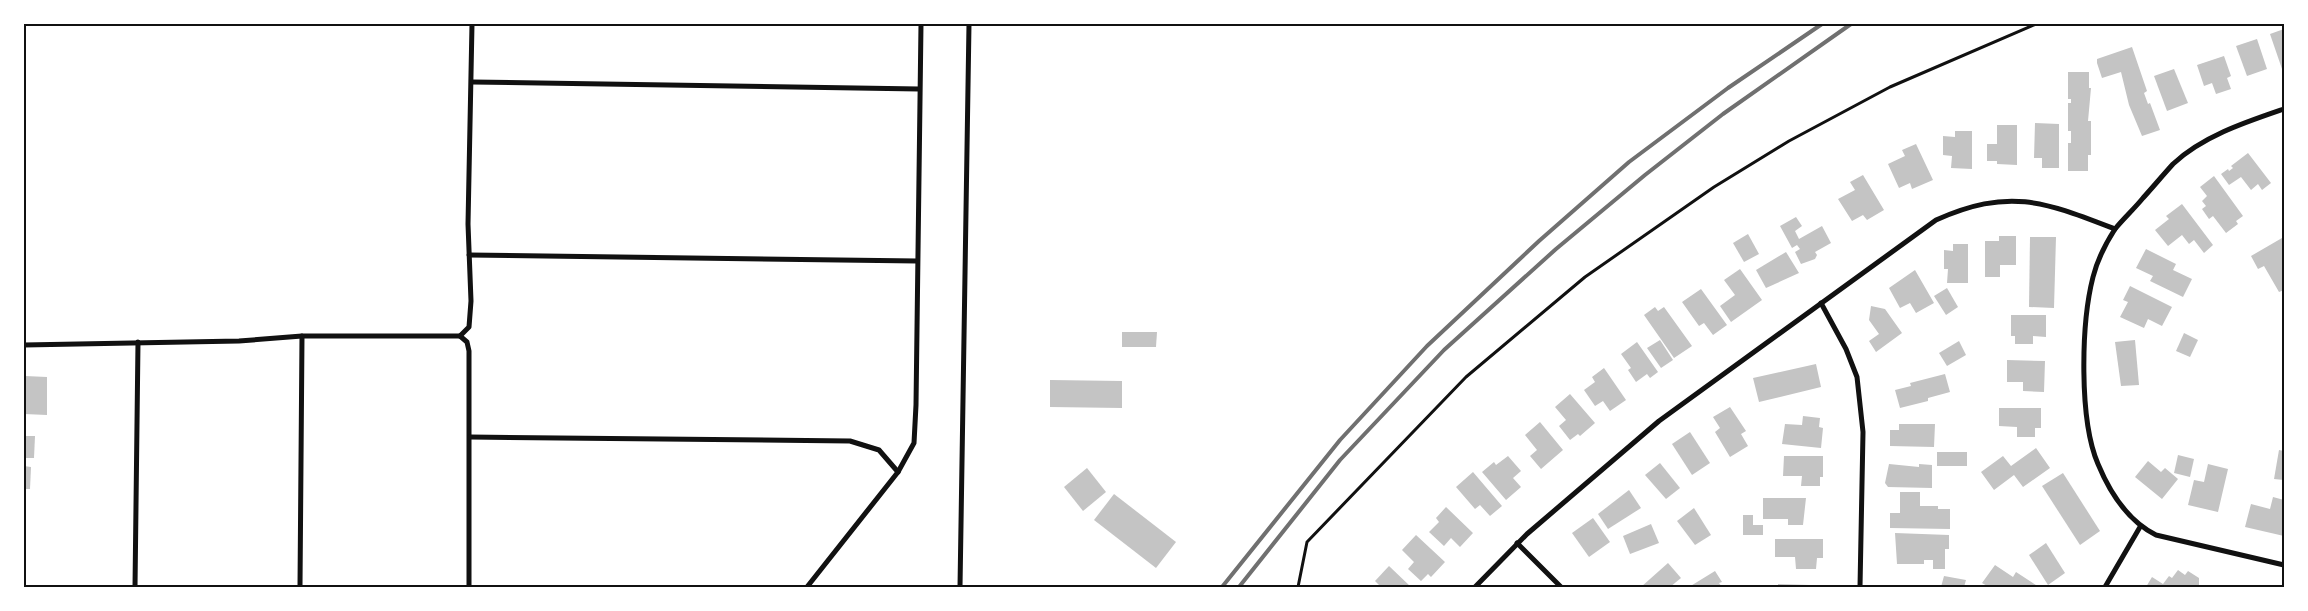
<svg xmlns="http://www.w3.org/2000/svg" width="2308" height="611" viewBox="0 0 2308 611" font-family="'Public Sans',sans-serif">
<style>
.building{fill:#c4c4c4}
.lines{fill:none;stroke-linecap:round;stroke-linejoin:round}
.path{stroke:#111;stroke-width:3}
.minor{stroke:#111;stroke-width:5}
.rail{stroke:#707070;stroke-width:4}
.neatline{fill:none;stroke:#111;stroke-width:2}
</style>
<rect width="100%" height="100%" fill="#fff"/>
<!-- building -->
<g class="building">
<path d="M 2284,29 L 2284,68 L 2282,69 L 2270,34 Z"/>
<path d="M 2257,39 L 2267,69 L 2247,76 L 2236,46 Z"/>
<path d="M 2132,47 L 2147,91 L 2144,93 L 2148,104 L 2150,103 L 2160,130 L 2142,136 L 2129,105 L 2121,72 L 2102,78 L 2097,63 L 2097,59 Z"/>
<path d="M 2224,56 L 2231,76 L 2227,78 L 2231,89 L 2216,94 L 2212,83 L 2204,86 L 2197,65 Z"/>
<path d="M 2174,69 L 2188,103 L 2167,111 L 2154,76 Z"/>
<path d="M 2068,72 L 2089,72 L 2089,88 L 2091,88 L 2088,121 L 2091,121 L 2091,155 L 2088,155 L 2088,171 L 2068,171 L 2068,143 L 2071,143 L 2071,131 L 2068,131 L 2068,103 L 2071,103 L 2071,99 L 2068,99 Z"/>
<path d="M 2035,123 L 2059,124 L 2059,168 L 2042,168 L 2042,158 L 2034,158 Z"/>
<path d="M 1997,125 L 2017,125 L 2017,165 L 1997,164 L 1997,161 L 1987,161 L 1987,144 L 1997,144 Z"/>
<path d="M 1955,131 L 1972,131 L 1972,169 L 1951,168 L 1952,156 L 1943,155 L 1943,136 L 1955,137 Z"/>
<path d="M 1916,144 L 1933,180 L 1912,189 L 1910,183 L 1899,188 L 1888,164 L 1905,156 L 1902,150 Z"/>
<path d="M 2248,153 L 2271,183 L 2262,190 L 2258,184 L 2251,190 L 2241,177 L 2229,185 L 2221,174 L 2228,169 L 2229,171 L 2233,168 L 2231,166 Z"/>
<path d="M 1863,175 L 1884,210 L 1867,220 L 1863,215 L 1852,221 L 1838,199 L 1855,190 L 1850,182 Z"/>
<path d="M 2214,176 L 2243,216 L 2236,221 L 2238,224 L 2226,233 L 2213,216 L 2209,219 L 2202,209 L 2206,206 L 2202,201 L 2207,196 L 2200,187 Z"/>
<path d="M 2182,204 L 2213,245 L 2204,253 L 2194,240 L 2189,244 L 2182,235 L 2168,246 L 2155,230 L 2169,219 L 2166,216 Z"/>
<path d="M 1796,217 L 1802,226 L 1795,231 L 1799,239 L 1822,226 L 1831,243 L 1815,252 L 1817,255 L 1815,259 L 1801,264 L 1795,252 L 1800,249 L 1797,245 L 1792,248 L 1780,226 Z"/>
<path d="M 1748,234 L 1759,254 L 1744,262 L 1733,243 Z"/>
<path d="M 1999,236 L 2016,236 L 2016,265 L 2000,265 L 2000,277 L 1985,277 L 1985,241 L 1999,241 Z"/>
<path d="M 2030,237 L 2056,237 L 2054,308 L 2029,307 Z"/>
<path d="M 2282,238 L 2284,242 L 2284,290 L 2279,292 L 2264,266 L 2258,269 L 2251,256 Z"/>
<path d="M 1953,244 L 1968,244 L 1968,283 L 1947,283 L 1948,269 L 1944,269 L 1944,250 L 1953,251 Z"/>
<path d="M 2146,249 L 2176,264 L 2173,270 L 2192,279 L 2183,297 L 2150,281 L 2153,276 L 2136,268 Z"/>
<path d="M 1786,252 L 1799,273 L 1766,288 L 1756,270 Z"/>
<path d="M 1740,269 L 1762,300 L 1731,322 L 1720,306 L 1735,295 L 1724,280 Z"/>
<path d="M 1915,270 L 1934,303 L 1916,313 L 1910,303 L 1900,308 L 1889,288 Z"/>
<path d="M 2130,286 L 2172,307 L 2162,326 L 2148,319 L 2144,328 L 2120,317 L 2128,302 L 2123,300 Z"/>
<path d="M 1947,288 L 1958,307 L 1946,315 L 1934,296 Z"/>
<path d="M 1701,289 L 1727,325 L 1713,335 L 1704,323 L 1699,326 L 1682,302 Z"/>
<path d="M 1871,306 L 1885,309 L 1902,333 L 1876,352 L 1869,341 L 1879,334 L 1869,320 Z"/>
<path d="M 1655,307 L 1658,311 L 1664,307 L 1692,346 L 1674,358 L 1644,315 Z"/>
<path d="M 2011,315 L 2046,315 L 2046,337 L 2033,336 L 2033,344 L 2015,344 L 2015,336 L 2011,336 Z"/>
<path d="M 1122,332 L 1157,332 L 1156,347 L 1122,347 Z"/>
<path d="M 2184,333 L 2198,340 L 2190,357 L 2176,351 Z"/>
<path d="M 1660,340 L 1673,360 L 1661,368 L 1647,348 Z"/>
<path d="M 2135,340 L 2139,385 L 2121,386 L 2115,342 Z"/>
<path d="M 1959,341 L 1966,355 L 1947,366 L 1939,353 Z"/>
<path d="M 1637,342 L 1658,372 L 1650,378 L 1647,374 L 1636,382 L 1628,370 L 1631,368 L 1621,354 Z"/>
<path d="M 2007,360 L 2045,361 L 2044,392 L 2023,391 L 2023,382 L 2007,382 Z"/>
<path d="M 1816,364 L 1821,387 L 1759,402 L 1753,378 Z"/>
<path d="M 1604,368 L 1626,400 L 1610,411 L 1603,401 L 1595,406 L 1584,390 L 1595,382 L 1592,377 Z"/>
<path d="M 1945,374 L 1950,392 L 1928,398 L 1928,401 L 1900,408 L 1895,390 L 1911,386 L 1910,383 Z"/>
<path d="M 25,376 L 47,377 L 47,415 L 24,414 Z"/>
<path d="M 1050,380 L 1122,381 L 1122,408 L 1050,407 Z"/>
<path d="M 1570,394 L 1595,423 L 1580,436 L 1578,434 L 1570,440 L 1559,426 L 1566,420 L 1555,407 Z"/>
<path d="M 1730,407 L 1746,431 L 1741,434 L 1748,446 L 1730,457 L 1715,432 L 1720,428 L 1713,417 Z"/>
<path d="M 1999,408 L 2041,408 L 2041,428 L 2035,428 L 2035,437 L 2017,437 L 2017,427 L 1999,426 Z"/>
<path d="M 1803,416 L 1820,418 L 1819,427 L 1823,428 L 1821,448 L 1782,444 L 1785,424 L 1802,425 Z"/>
<path d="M 1540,422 L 1563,450 L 1541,469 L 1530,456 L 1537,450 L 1525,435 Z"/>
<path d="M 1899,424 L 1935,424 L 1934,447 L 1890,446 L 1890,430 L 1899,430 Z"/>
<path d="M 1690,432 L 1710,463 L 1692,475 L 1672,444 Z"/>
<path d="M 24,436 L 35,436 L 34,458 L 24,458 Z"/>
<path d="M 2036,448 L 2050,468 L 2023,487 L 2014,475 L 1994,490 L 1981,472 L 2003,456 L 2011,466 Z"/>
<path d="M 2279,450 L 2284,451 L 2284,480 L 2274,479 Z"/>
<rect x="1937" y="452" width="30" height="14"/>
<path d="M 2178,455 L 2194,459 L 2190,477 L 2174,473 Z"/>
<path d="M 1508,456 L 1521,471 L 1513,478 L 1521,487 L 1506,500 L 1482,472 L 1494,462 L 1496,465 Z"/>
<path d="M 1784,456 L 1823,456 L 1823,477 L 1820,477 L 1820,486 L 1801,486 L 1802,476 L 1783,476 Z"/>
<path d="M 2148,461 L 2161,472 L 2165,468 L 2178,479 L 2162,499 L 2135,477 Z"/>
<path d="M 1660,463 L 1680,488 L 1666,499 L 1645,475 Z"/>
<path d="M 1889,464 L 1919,467 L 1919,464 L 1932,465 L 1932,488 L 1888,487 L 1885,483 Z"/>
<path d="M 2208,464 L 2228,469 L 2218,512 L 2188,505 L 2194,480 L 2204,482 Z"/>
<path d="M 24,466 L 31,467 L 30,489 L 24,489 Z"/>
<path d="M 1087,468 L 1106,492 L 1083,511 L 1064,487 Z"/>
<path d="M 1473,472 L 1502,506 L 1490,516 L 1480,505 L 1475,509 L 1456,487 Z"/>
<path d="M 2063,473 L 2100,531 L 2080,545 L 2042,486 Z"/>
<path d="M 1629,490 L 1641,508 L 1608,529 L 1598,514 Z"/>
<path d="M 1900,492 L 1920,492 L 1920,506 L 1938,506 L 1938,509 L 1950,509 L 1950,529 L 1890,528 L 1890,513 L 1900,513 Z"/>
<path d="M 1114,494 L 1176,542 L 1156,568 L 1094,520 Z"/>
<path d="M 2273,497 L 2284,500 L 2284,536 L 2245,527 L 2251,504 L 2270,509 Z"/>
<path d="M 1763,498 L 1806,498 L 1803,525 L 1788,525 L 1788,519 L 1763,519 Z"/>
<path d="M 1446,507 L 1473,533 L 1460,547 L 1451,538 L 1444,546 L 1429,532 L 1439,522 L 1436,518 Z"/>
<path d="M 1694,508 L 1711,535 L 1695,545 L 1677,521 Z"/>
<path d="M 1743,515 L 1753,515 L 1753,525 L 1763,525 L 1763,535 L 1743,535 Z"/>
<path d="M 1593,518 L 1610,542 L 1589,557 L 1572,533 Z"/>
<path d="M 1651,524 L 1659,543 L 1630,554 L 1623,536 Z"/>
<path d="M 1895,533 L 1949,535 L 1949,549 L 1945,549 L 1945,569 L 1933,569 L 1933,560 L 1924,560 L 1924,564 L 1897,564 Z"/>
<path d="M 1416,535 L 1445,562 L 1431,577 L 1428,574 L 1421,581 L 1408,569 L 1414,562 L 1402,550 Z"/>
<path d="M 1775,539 L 1823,539 L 1823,558 L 1817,558 L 1816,569 L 1796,569 L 1795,557 L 1775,557 Z"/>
<path d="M 2046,543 L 2065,573 L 2048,585 L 2029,555 Z"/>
<path d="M 1668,563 L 1681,578 L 1670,587 L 1641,587 Z"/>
<path d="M 1995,565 L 2013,577 L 2016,572 L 2039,587 L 1989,587 L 1982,583 Z"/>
<path d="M 1389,566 L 1411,587 L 1381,587 L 1375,581 Z"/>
<path d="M 2178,570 L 2185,575 L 2188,571 L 2199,578 L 2199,587 L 2146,587 L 2152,577 L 2163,584 L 2169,576 L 2172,578 Z"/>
<path d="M 1715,571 L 1722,582 L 1719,583 L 1722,587 L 1689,587 Z"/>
<path d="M 1944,576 L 1966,580 L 1964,587 L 1941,587 Z"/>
<path d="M 1778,584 L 1810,585 L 1810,587 L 1778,587 Z"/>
</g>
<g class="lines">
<!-- path -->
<path class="path" d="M 1298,587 L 1307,542 L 1466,377 L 1585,277 L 1714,187 L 1789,141 L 1890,87 L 2036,24"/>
<!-- minor -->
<g class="minor">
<path d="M 472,82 L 919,89"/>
<path d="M 2284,109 C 2246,122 2203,136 2173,164 C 2163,175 2153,187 2143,198 C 2134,209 2124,218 2115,229 C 2106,243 2097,261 2093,277 C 2081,324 2079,420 2098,464 C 2110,493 2128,521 2156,535 L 2284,565"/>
<path d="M 469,255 L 917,261"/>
<path d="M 1821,303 L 1846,349 L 1857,377 L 1863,432 L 1860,587"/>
<path d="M 460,336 L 467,342 L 469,351 L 469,587"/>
<path d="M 24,345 L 239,341 L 302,336 L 460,336 L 469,327 L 471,301 L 468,224 L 472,24"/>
<path d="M 470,437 L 850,441 L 879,450 L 898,472"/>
<path d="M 1517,543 L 1561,587"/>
<path d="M 135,587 L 138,342"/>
<path d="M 300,587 L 302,336"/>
<path d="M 807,587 L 898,472 L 914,443 L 916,405 L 921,24"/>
<path d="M 960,587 L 969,24"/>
<path d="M 1475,587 L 1527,534 L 1659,421 L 1936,220 C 2010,187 2045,202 2115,229"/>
<path d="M 2105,587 L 2140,527"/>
</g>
<!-- rail -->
<g class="rail">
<path d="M 1222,587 L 1340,440 L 1427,346 L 1539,241 L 1629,162 L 1728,88 L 1822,24"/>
<path d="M 1239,587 L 1340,460 L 1444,350 L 1556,249 L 1645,175 L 1723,114 L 1851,24"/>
</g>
</g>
<!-- border -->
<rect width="2308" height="611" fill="none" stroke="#ffffff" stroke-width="50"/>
<rect x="25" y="25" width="2258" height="561" class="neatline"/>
</svg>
